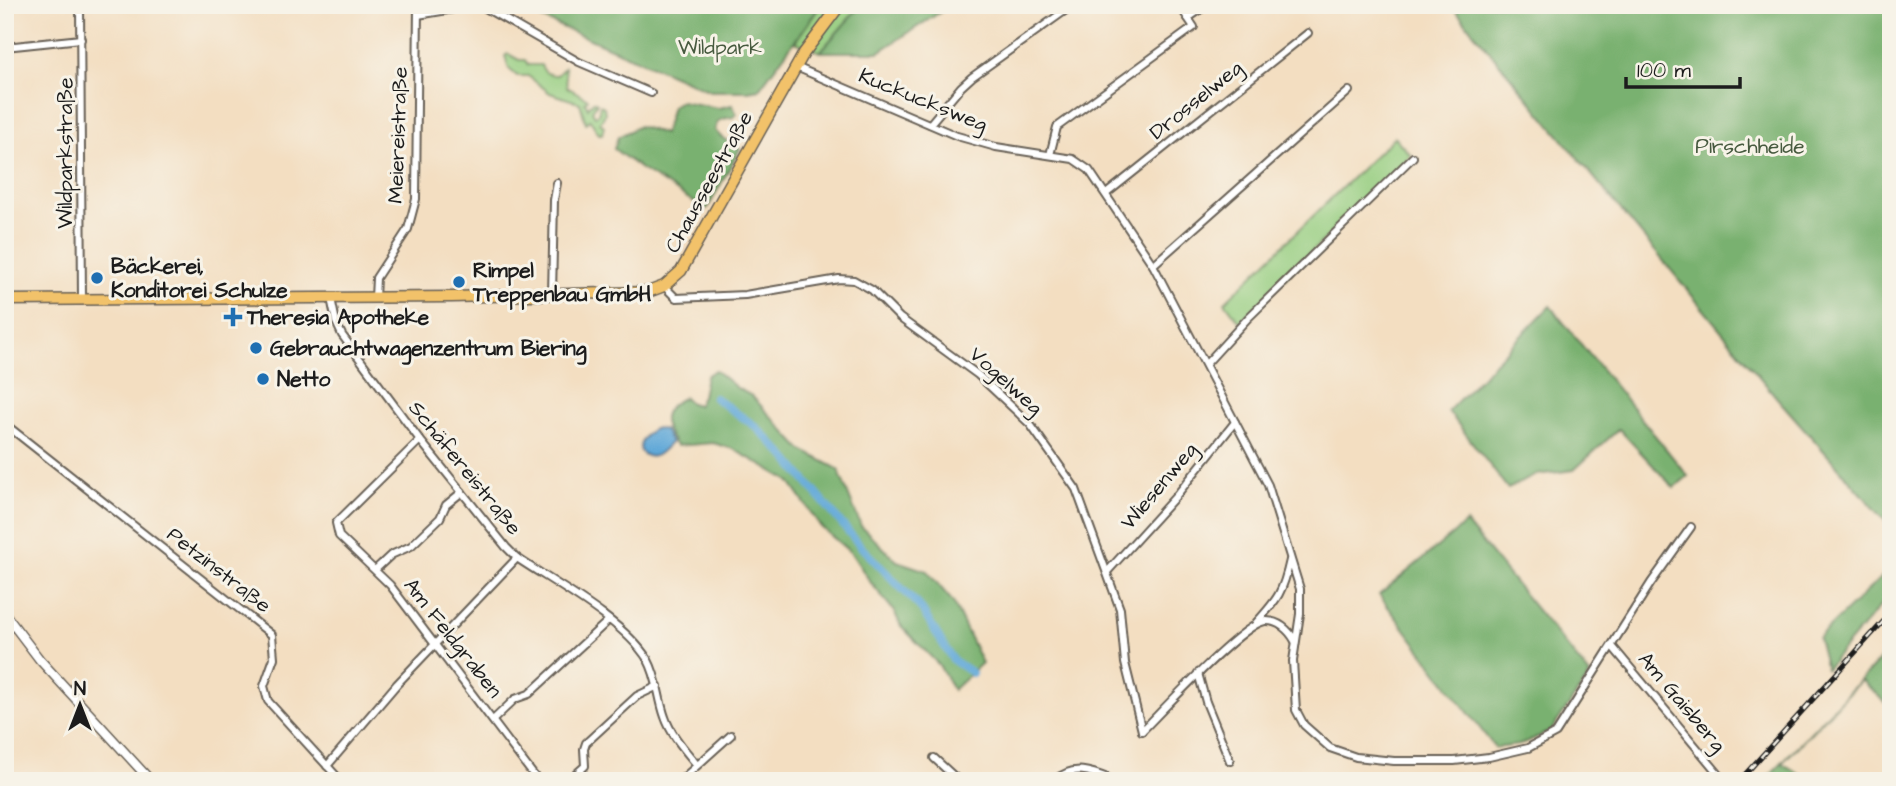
<svg xmlns="http://www.w3.org/2000/svg" width="1896" height="786" viewBox="0 0 1896 786" font-family="'Architects Daughter',sans-serif">
<style>
.green{fill:#97ce81;stroke:#5a754e;stroke-width:2}
.forest{fill:#79b16f;stroke:#4a6646;stroke-width:2}
.water{fill:#61a8d8;stroke:#3e627a;stroke-width:2}
.lines{fill:none;stroke-linecap:round;stroke-linejoin:round}
.canal{stroke:#61a8d8;stroke-width:8}
.minor-casing{stroke:#676056;stroke-width:10}
.tertiary-casing{stroke:#676056;stroke-width:11}
.primary-casing{stroke:#676056;stroke-width:13}
.minor{stroke:#fff;stroke-width:6}
.tertiary{stroke:#fff;stroke-width:8}
.primary{stroke:#f2c26a;stroke-width:10}
.rail-casing{stroke:#1c1c1c;stroke-width:5}
.rail{stroke:#f7f3e8;stroke-width:2.5;stroke-dasharray:8;stroke-linecap:butt}
.poi-dot{fill:#1f6fb2;stroke:#f7f3e8;stroke-width:2.5}
.labels{text-anchor:middle;dominant-baseline:central;stroke-width:6;stroke-linejoin:round;paint-order:stroke}
.park-label{font-size:21px;fill:#475a3f;stroke:#f7f3e8}
.street-label{font-size:21px;fill:#1c1c1c;stroke:#f7f3e8}
.poi-label{font-size:21px;font-weight:bold;fill:#1c1c1c;stroke:#f7f3e8;text-anchor:start}
</style>
<rect width="100%" height="100%" fill="#f7f3e8"/>
<filter id="ink" filterUnits="userSpaceOnUse"><feTurbulence type="fractalNoise" baseFrequency=".0143" numOctaves="2"/><feDisplacementMap in="SourceGraphic" scale="14" xChannelSelector="R" yChannelSelector="G"/><feConvolveMatrix kernelMatrix="1 2 1 2 8 2 1 2 1" color-interpolation-filters="sRGB"/></filter>
<filter id="wash" filterUnits="userSpaceOnUse"><feTurbulence type="fractalNoise" baseFrequency=".00686" numOctaves="4" result="noise"/><feDisplacementMap in="SourceGraphic" scale="28" xChannelSelector="R" yChannelSelector="G"/><feGaussianBlur stdDeviation="1.57" result="paint"/><feColorMatrix in="noise" values="0 0 0 0 0 0 0 0 0 0 0 0 0 0 0 0 0 1.4 0 .05"/><feComposite in="paint" operator="in"/></filter>
<g filter="url(#wash)">
<rect width="100%" height="100%" fill="#f3dec1"/>
<!-- green -->
<g class="green">
<path d="M 821,5 L 861,5 L 820,52 L 795,42 Z"/>
<path d="M 508,54 L 519,60 L 525,60 L 528,65 L 541,65 C 544,73 549,75 557,75 L 565,67 L 567,87 L 588,99 L 585,102 L 588,108 L 593,101 L 597,103 L 592,111 L 595,116 L 598,114 L 600,105 L 604,107 L 605,114 L 600,123 L 604,126 L 602,134 L 599,134 L 590,120 L 586,123 L 580,103 L 550,93 L 528,76 L 517,76 L 509,69 L 505,56 Z"/>
<path d="M 1394,137 L 1411,155 L 1240,322 L 1225,302 Z"/>
</g>
<!-- forest -->
<g class="forest">
<path d="M 511,5 L 821,5 L 759,89 L 748,91 L 710,91 Z"/>
<path d="M 861,5 L 951,5 L 879,52 L 820,52 Z"/>
<path d="M 1451,5 L 1891,5 L 1891,527 L 1777,398 Z"/>
<path d="M 680,101 L 719,108 L 732,105 L 737,114 L 734,117 C 723,119 717,118 715,130 C 723,142 731,141 740,149 L 708,208 L 705,209 L 641,169 L 614,149 L 618,137 L 639,126 L 664,134 L 672,106 Z"/>
<path d="M 1550,306 L 1688,476 L 1674,488 L 1619,429 L 1574,470 L 1536,475 L 1508,489 L 1448,411 Z"/>
<path d="M 715,370 L 737,388 L 752,396 L 802,450 L 838,469 L 861,526 L 897,561 L 927,571 L 953,602 L 982,663 L 953,690 L 939,665 L 901,626 L 894,611 L 871,583 L 851,553 L 821,527 L 789,481 L 733,449 L 713,443 L 676,446 C 661,422 656,412 684,397 L 690,403 L 698,405 L 702,396 L 706,376 Z"/>
<path d="M 1466,523 L 1590,675 L 1551,731 L 1520,745 L 1495,748 L 1379,595 Z"/>
<path d="M 1891,568 L 1891,594 L 1826,669 L 1818,638 Z"/>
<path d="M 1891,648 L 1891,708 L 1861,680 L 1782,763 L 1802,775 L 1891,775 L 1891,781 L 1764,781 Z"/>
</g>
<!-- water -->
<path class="water" d="M 656,428 L 664,430 L 671,442 C 661,452 653,464 640,451 C 639,440 647,432 656,428 Z"/>
<g class="lines">
<!-- canal -->
<path class="canal" d="M 715,398 L 755,426 L 785,456 L 862,548 L 920,607 L 953,660 L 972,673"/>
</g>
</g>
<g filter="url(#ink)">
<g class="lines">
<defs>
<g id="minor">
<path d="M 80,5 L 82,300"/>
<path d="M 480,5 L 579,62 L 651,93"/>
<path d="M 418,15 L 477,5"/>
<path d="M 1188,18 L 1207,5"/>
<path d="M 5,47 L 81,39"/>
<path d="M 796,67 L 957,136 L 996,147 L 1073,159 L 1089,170 L 1153,265 L 1268,485 L 1300,589 L 1300,614 L 1293,661 L 1296,710 L 1304,725 L 1330,748 L 1356,757 L 1394,761 L 1454,761 L 1489,757 L 1528,748 L 1556,733 L 1651,583 L 1691,527"/>
<path d="M 930,124 L 961,87 L 972,77 L 1073,5"/>
<path d="M 1050,155 L 1057,127 L 1194,27 L 1179,5"/>
<path d="M 1106,194 L 1308,33"/>
<path d="M 1153,265 L 1349,91"/>
<path d="M 664,286 L 676,298 L 745,295 L 839,279 L 854,280 L 872,290 L 900,318 L 978,375 L 1030,424 L 1076,489 L 1120,609 L 1125,663 L 1142,731"/>
<path d="M 552,295 L 554,200 L 557,183"/>
<path d="M 331,298 L 336,322 L 342,335 L 420,440 L 506,547 L 517,558 C 557,585 623,620 648,660 C 658,678 658,698 665,717 C 671,735 685,750 697,765"/>
<path d="M 375,298 L 376,278 L 408,229 L 416,199 L 418,5"/>
<path d="M 1206,364 L 1248,318 L 1413,157"/>
<path d="M 5,424 L 272,635 L 274,658 L 264,686 L 268,701 L 341,781"/>
<path d="M 420,440 L 336,523 L 339,536 L 390,585 L 538,781"/>
<path d="M 376,569 L 391,555 L 411,546 L 440,518 L 446,505 L 462,492"/>
<path d="M 1107,572 L 1176,496 L 1235,422"/>
<path d="M 1256,623 C 1278,599 1283,592 1290,560"/>
<path d="M 1612,646 L 1722,778 L 1721,781"/>
<path d="M 1198,673 L 1206,702 L 1230,761"/>
<path d="M 493,720 L 515,699 L 529,694 L 609,620"/>
<path d="M 1142,731 C 1162,711 1242,624 1265,621 C 1278,620 1289,630 1295,641"/>
<path d="M 934,758 L 959,781"/>
<path d="M 327,766 L 397,684 L 517,558"/>
<path d="M 568,781 L 585,766 L 584,749 L 586,743 L 637,696 L 658,686"/>
<path d="M 680,781 L 731,735"/>
<path d="M 1054,781 C 1074,763 1093,772 1115,781"/>
</g>
<path id="tertiary" d="M 5,614 L 40,660 L 151,781"/>
<path id="primary" d="M 5,300 L 452,297 L 648,292 L 664,286 L 681,271 L 804,53 L 840,5"/>
</defs>
<!-- minor casing -->
<use href="#minor" class="minor-casing"/>
<!-- tertiary casing -->
<use href="#tertiary" class="tertiary-casing"/>
<!-- primary casing -->
<use href="#primary" class="primary-casing"/>
<!-- minor -->
<use href="#minor" class="minor"/>
<!-- tertiary -->
<use href="#tertiary" class="tertiary"/>
<!-- primary -->
<use href="#primary" class="primary"/>
<defs>
<path id="rail" d="M 1739,781 L 1891,613"/>
</defs>
<!-- rail casing -->
<use href="#rail" class="rail-casing"/>
<!-- rail -->
<use href="#rail" class="rail"/>
</g>
</g>
<!-- markers -->
<g class="poi-dot">
<circle cx="97" cy="278" r="7"/>
<circle cx="459" cy="282" r="7"/>
<path d="M229.5 306.5h7v7h7v7h-7v7h-7v-7h-7v-7h7z"/>
<circle cx="256" cy="348" r="7"/>
<circle cx="263" cy="379" r="7"/>
</g>
<g class="labels">
<!-- park labels -->
<g class="park-label">
<text x="720" y="47">Wildpark</text>
<text x="1750" y="146">Pirschheide</text>
</g>
<!-- street labels -->
<g class="street-label">
<text transform="translate(923 100) rotate(22)">Kuckucksweg</text>
<text transform="translate(1196 100) rotate(-39)">Drosselweg</text>
<text transform="translate(398 135) rotate(-88)">Meiereistraße</text>
<text transform="translate(65 153) rotate(-90)">Wildparkstraße</text>
<text transform="translate(709 182) rotate(-61)">Chausseestraße</text>
<text transform="translate(1006 381) rotate(42)">Vogelweg</text>
<text transform="translate(465 468) rotate(51)">Schäfereistraße</text>
<text transform="translate(1159 486) rotate(-50)">Wiesenweg</text>
<text transform="translate(219 570) rotate(38)">Petzinstraße</text>
<text transform="translate(453 638) rotate(52)">Am Feldgraben</text>
<text transform="translate(1682 702) rotate(50)">Am Gaisberg</text>
</g>
<!-- poi labels -->
<g class="poi-label">
<text x="111" y="266">Bäckerei,<tspan x="111" dy="24">Konditorei Schulze</tspan></text>
<text x="473" y="270">Rimpel<tspan x="473" dy="24">Treppenbau GmbH</tspan></text>
<text x="247" y="317">Theresia Apotheke</text>
<text x="270" y="348">Gebrauchtwagenzentrum Biering</text>
<text x="277" y="379">Netto</text>
</g>
</g>
<!-- margin -->
<rect width="1896" height="786" fill="none" stroke="#f7f3e8" stroke-width="28"/>
<!-- north arrow -->
<g transform="translate(80 705)" stroke="#f7f3e8" stroke-width="5" paint-order="stroke">
<path d="M0-5L12 26L0 18L-12 26Z" fill="#1c1c1c"/>
<text y="-10" font-size="19" font-weight="bold" text-anchor="middle" fill="#1c1c1c">N</text>
</g>
<!-- scale -->
<path d="M1626 77v10h114v-10" fill="none" stroke="#1c1c1c" stroke-width="3.5"/>
<text x="1637" y="77" font-size="21" fill="#1c1c1c" stroke="#f7f3e8" stroke-width="5" paint-order="stroke">100 m</text>
</svg>
